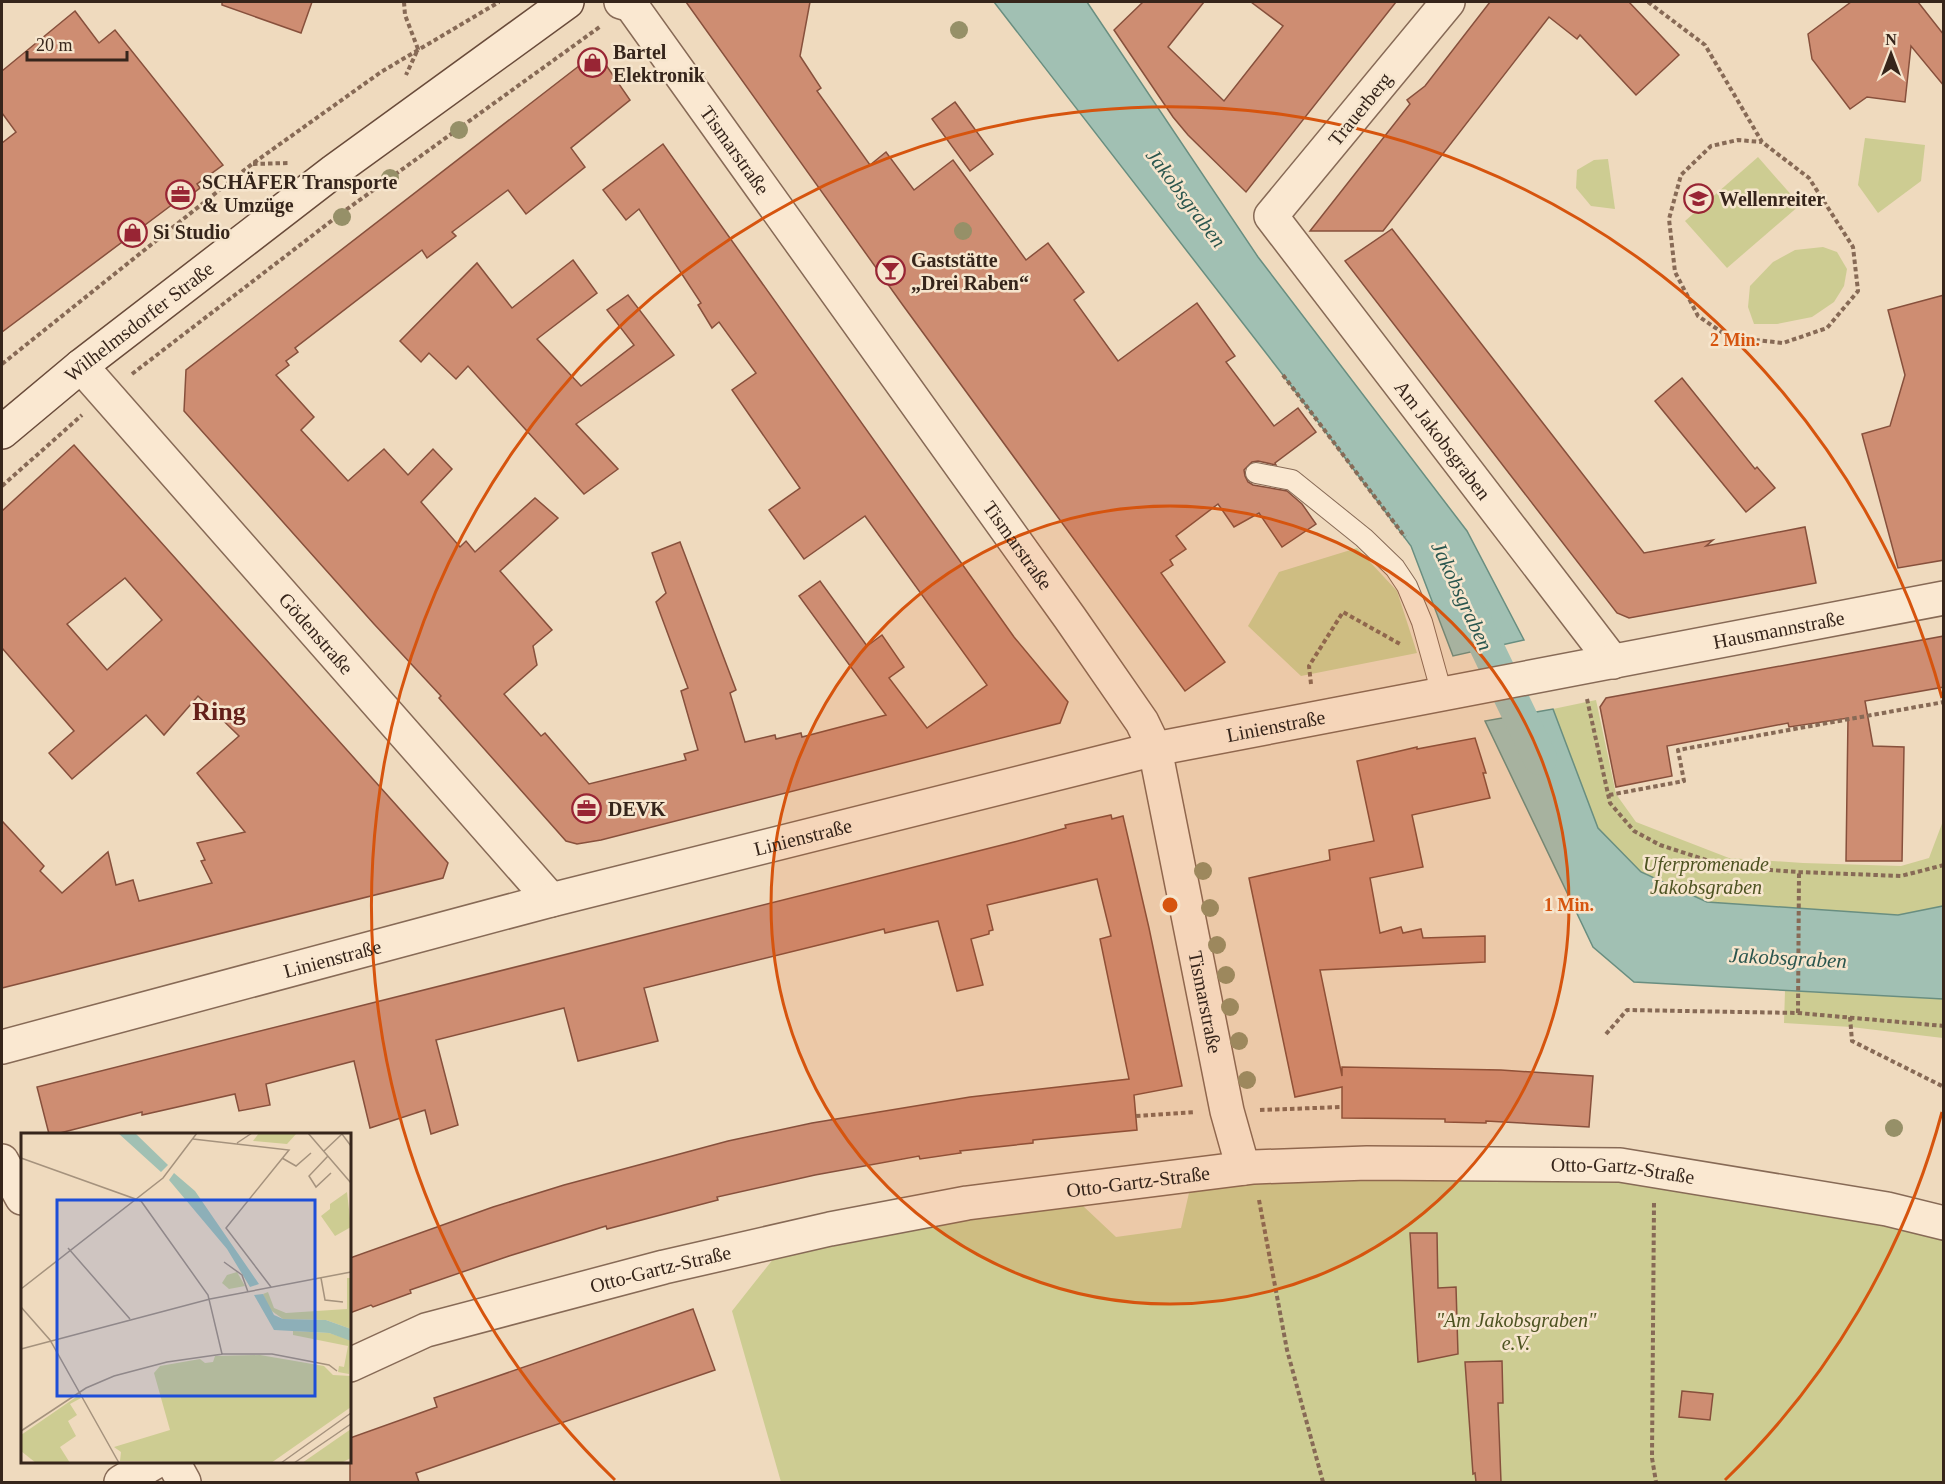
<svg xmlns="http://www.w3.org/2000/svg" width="1945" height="1484" viewBox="0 0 1945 1484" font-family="Georgia,serif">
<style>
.green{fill:#cdcc92}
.water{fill:#a1c0b3;stroke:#698e80;stroke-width:1.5}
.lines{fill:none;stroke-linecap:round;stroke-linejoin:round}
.canal{stroke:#a1c0b3;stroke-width:34}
.building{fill:#ce8d72;stroke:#87503c;stroke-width:1.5;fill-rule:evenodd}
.lane-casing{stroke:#876a56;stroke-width:22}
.street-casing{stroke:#876a56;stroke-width:36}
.secondary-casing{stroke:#694b3a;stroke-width:36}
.path{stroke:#876a56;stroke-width:4;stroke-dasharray:4.5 3;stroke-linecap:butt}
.lane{stroke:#fae8d1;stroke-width:20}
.street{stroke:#fae8d1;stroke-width:33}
.secondary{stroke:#fae8d1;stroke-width:33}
.tree{fill:#969068}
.ring{fill:none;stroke:#d6540e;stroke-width:3}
.labels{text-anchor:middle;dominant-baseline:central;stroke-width:5;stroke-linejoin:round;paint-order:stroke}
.poi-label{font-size:20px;font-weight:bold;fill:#36251b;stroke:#f6e5cd;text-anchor:start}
.street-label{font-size:20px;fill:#36251b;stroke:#f6e5cd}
.park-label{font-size:20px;font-style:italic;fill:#4d5321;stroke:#f6e5cd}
.water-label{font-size:21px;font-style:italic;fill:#2a564e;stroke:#f6e5cd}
.district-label{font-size:26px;font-weight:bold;fill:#64201a;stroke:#f6e5cd}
.inset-road{fill:none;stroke:#a5927d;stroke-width:1.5}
.view{fill:#1d4ed8;fill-opacity:0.15;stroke:#1d4ed8;stroke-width:3}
.inset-edge{fill:none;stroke:#36251b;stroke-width:3}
.centre{fill:#d6540e;stroke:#f6e5cd;stroke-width:3}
.ring-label{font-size:18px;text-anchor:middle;font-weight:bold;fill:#d6540e;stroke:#f6e5cd;stroke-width:5;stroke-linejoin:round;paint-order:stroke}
</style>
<rect width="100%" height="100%" fill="#efdabe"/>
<!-- green -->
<g class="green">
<path d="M 1865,138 L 1925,145 L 1921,181 L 1878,213 L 1858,185 Z"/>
<path d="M 1758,157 L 1800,205 L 1727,268 L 1685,221 Z"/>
<path d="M 1608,159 L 1615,209 L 1591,206 L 1576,188 L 1577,170 L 1594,160 Z"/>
<path d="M 1823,247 L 1837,252 L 1847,269 L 1844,286 L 1834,302 L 1812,317 L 1777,324 L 1754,324 L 1748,307 L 1750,286 L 1773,262 L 1795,250 Z"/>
<path d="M 1357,548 L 1397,591 L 1417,653 L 1301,676 L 1248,626 L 1279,572 Z"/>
<path d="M 1596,700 L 1616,794 L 1636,822 L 1729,858 L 1803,863 L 1901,866 L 1929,858 L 1943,821 L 1943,906 L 1898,915 L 1706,902 L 1641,872 L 1598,828 L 1553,709 Z"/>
<path d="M 1785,991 L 1943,998 L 1943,1038 L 1851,1027 L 1784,1023 Z"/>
<path d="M 1233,1178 L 1635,1181 L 1885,1222 L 1943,1237 L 1943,1482 L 781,1482 L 732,1311 L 774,1258 L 902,1228 L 1082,1205 L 1116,1237 L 1181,1228 L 1191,1184 Z"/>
</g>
<!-- water -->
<g class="water">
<path d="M 994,2 L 1087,2 L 1258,257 L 1467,531 L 1524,640 L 1453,656 L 1411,546 L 1283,375 Z"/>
<path d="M 1553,709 L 1598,828 L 1641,872 L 1707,902 L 1898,915 L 1943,906 L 1943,999 L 1634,982 L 1593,947 L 1485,721 Z"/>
</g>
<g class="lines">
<!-- canal -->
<path class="canal" d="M 1467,606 L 1540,758"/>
</g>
<!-- building -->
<g class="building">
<path d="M 222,2 L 312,2 L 301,33 L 222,5 Z"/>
<path d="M 686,2 L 810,2 L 800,56 L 821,88 L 817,91 L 870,165 L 886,152 L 914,190 L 953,160 L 1026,260 L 1048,243 L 1084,292 L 1074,300 L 1118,361 L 1197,303 L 1235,356 L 1226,362 L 1274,426 L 1298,408 L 1316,432 L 1275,463 L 1276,465 L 1258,461 L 1252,462 L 1244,470 L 1245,476 L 1248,482 L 1253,485 L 1287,491 L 1302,504 L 1316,524 L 1282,547 L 1259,513 L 1234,527 L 1218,504 L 1176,536 L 1186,549 L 1170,560 L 1173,565 L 1161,573 L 1225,662 L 1185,691 L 902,304 Z"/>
<path d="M 1143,2 L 1204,2 L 1168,47 L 1224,101 L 1283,26 L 1251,2 L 1396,2 L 1246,192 L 1188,135 L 1173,117 L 1114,30 Z"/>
<path d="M 1490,2 L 1629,2 L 1679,55 L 1636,95 L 1580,35 L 1577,39 L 1549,17 L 1383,231 L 1310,231 L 1410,104 L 1407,100 L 1425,86 Z"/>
<path d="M 1851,2 L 1918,2 L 1944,35 L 1944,86 L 1911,46 L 1905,102 L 1867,97 L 1850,109 L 1812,59 L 1808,34 Z"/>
<path d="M 75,11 L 99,43 L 115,30 L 223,165 L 197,184 L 200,188 L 175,207 L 173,204 L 2,332 L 2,143 L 16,132 L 2,113 L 2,71 Z"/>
<path d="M 597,52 L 630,100 L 571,148 L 585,167 L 526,214 L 508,190 L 452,232 L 456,236 L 427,258 L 422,250 L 295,348 L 298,352 L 286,361 L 289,365 L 276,375 L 314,417 L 301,430 L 348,481 L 384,449 L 408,475 L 433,449 L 452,469 L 421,502 L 460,547 L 466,541 L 475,552 L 535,498 L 558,518 L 500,571 L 552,630 L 533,646 L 537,665 L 504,694 L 541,736 L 545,733 L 589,784 L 686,760 L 684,754 L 698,750 L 681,691 L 688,688 L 656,602 L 666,593 L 652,553 L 680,542 L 736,690 L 730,693 L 745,742 L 775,735 L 776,739 L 801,733 L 802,737 L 886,715 L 799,596 L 820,581 L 867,646 L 882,635 L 904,667 L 889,678 L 927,728 L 987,685 L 865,516 L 804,559 L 769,510 L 800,488 L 732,390 L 756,373 L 719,322 L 712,328 L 698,305 L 701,303 L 639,209 L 626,220 L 603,190 L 663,144 L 1014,637 L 1068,702 L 1060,723 L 601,840 L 577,844 L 566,841 L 439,698 L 441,696 L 374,624 L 184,411 L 186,370 Z"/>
<path d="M 955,102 L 993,154 L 970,171 L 932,119 Z"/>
<path d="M 1392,229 L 1644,553 L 1713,540 L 1706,546 L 1805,527 L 1816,583 L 1629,618 L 1617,613 L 1345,261 Z"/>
<path d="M 573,260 L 597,293 L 537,339 L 581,386 L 634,345 L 607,310 L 628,295 L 674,355 L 576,424 L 618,469 L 584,494 L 468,366 L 456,379 L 429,353 L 421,362 L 400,341 L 477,263 L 512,308 Z"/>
<path d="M 1944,295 L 1944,560 L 1898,568 L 1862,434 L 1890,426 L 1905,375 L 1888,310 Z"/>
<path d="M 1682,378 L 1755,469 L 1757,467 L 1775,488 L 1746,512 L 1655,401 Z"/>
<path d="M 74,445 L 448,863 L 443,878 L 2,988 L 2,821 L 44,866 L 40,871 L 62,893 L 108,852 L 116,885 L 133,880 L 139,901 L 212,883 L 201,861 L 205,860 L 197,843 L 245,832 L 197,773 L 239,736 L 198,696 L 164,735 L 146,715 L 72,779 L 49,753 L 74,731 L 2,648 L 2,511 ZM 125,578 L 162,620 L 107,670 L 67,624 Z"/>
<path d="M 1944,636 L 1944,687 L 1865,701 L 1873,746 L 1904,747 L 1902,861 L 1846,861 L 1848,718 L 1789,727 L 1788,723 L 1667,746 L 1672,776 L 1616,787 L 1600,707 L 1606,698 Z"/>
<path d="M 1475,738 L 1486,773 L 1483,773 L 1490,798 L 1412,815 L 1423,867 L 1370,878 L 1380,933 L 1401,927 L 1403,933 L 1421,929 L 1423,938 L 1485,936 L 1485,962 L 1320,970 L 1342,1076 L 1342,1067 L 1501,1070 L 1593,1076 L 1589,1127 L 1486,1121 L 1486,1123 L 1445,1122 L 1445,1119 L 1342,1118 L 1342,1087 L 1295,1097 L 1249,878 L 1330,860 L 1329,850 L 1374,841 L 1357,761 L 1417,747 L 1417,749 Z"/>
<path d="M 1111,815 L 1112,819 L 1123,816 L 1149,928 L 1182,1086 L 1134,1095 L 1137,1130 L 1033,1140 L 1033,1143 L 960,1151 L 961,1153 L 920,1159 L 919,1156 L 815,1175 L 717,1197 L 718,1200 L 607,1229 L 606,1226 L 509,1256 L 410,1290 L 411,1293 L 373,1307 L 371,1305 L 350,1313 L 350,1258 L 493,1207 L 564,1185 L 728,1141 L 812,1123 L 970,1097 L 1129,1079 L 1100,939 L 1111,936 L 1097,879 L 987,905 L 993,930 L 989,931 L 989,934 L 971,939 L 983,985 L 957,991 L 938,921 L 885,933 L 884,929 L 644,988 L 658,1041 L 578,1061 L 564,1008 L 436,1040 L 458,1125 L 431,1134 L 425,1110 L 370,1128 L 354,1061 L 266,1084 L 270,1105 L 239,1111 L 235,1094 L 142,1115 L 142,1112 L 56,1134 L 49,1134 L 37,1087 L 1014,842 L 1066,828 L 1065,825 Z"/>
<path d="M 1410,1233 L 1437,1233 L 1438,1288 L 1456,1287 L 1458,1354 L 1418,1362 Z"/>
<path d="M 693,1309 L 715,1370 L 416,1473 L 419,1482 L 350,1482 L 350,1438 L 437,1407 L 434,1398 Z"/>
<path d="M 1502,1361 L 1503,1403 L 1498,1403 L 1501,1482 L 1476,1482 L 1475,1473 L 1473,1474 L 1465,1362 Z"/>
<path d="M 1682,1391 L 1713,1394 L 1710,1420 L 1679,1417 Z"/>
</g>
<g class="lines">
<defs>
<path id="lane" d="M 1256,473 L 1292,480 L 1364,538 L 1395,568 L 1407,586 L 1422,622 L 1442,694"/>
<g id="street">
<path id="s1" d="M 621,2 L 631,5 L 1070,618 L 1142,722 L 1155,749 L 1227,1111 L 1243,1168"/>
<path id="s2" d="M 1448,2 L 1271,216 L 1613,662"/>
<path id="s3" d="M 81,366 L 551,900"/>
<path id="s4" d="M 2,1047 L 551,900 L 1155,749 L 1944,598"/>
<path d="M 2,1161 L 22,1198"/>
<path id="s5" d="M 350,1365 L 426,1330 L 664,1267 L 830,1229 L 967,1203 L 1254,1167 L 1367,1163 L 1620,1165 L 1887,1209 L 1944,1223"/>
<path d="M 173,1462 L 184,1482"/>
<path d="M 121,1482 L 155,1462"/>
</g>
<g id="secondary">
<path id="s6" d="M 2,432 L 81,366 L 334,171 L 567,2"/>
</g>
</defs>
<!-- lane casing -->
<use href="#lane" class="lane-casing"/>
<!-- street casing -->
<use href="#street" class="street-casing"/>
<!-- secondary casing -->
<use href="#secondary" class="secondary-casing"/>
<!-- path -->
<g class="path">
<path d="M 404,2 L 405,15 L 418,49 L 406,75"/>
<path d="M 1648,2 L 1705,45 L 1762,142 L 1809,178 L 1853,247 L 1858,291 L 1827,328 L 1783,343 L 1729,337 L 1698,316 L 1675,272 L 1669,219 L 1681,175 L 1711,146 L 1738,140 L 1762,142"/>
<path d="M 253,164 L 288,163"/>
<path d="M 2,364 L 252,164 L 381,72 L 499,2"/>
<path d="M 132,374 L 343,212 L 601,26"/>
<path d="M 1283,375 L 1405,537"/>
<path d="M 2,486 L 82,415"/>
<path d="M 1311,684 L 1309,666 L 1343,612 L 1400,644"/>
<path d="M 1587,699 L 1610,803 L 1634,831 L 1660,845 L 1728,867 L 1799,872 L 1901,876 L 1944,865"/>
<path d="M 1609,795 L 1684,781 L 1678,750 L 1944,702"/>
<path d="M 1798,1013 L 1799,872"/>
<path d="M 1850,1017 L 1852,1041 L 1944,1087"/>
<path d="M 1606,1034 L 1627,1010 L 1798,1013 L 1944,1026"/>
<path d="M 1260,1110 L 1342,1107"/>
<path d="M 1136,1116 L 1195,1112"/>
<path d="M 1259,1200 L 1287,1350 L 1323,1482"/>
<path d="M 1654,1203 L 1652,1458 L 1656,1482"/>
</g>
<!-- lane -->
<use href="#lane" class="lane"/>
<!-- street -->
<use href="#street" class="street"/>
<!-- secondary -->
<use href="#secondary" class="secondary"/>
</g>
<!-- trees -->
<g class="tree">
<circle cx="959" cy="30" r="9"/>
<circle cx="459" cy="130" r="9"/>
<circle cx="390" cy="178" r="9"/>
<circle cx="342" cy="217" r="9"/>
<circle cx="963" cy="231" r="9"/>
<circle cx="1203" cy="871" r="9"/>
<circle cx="1210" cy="908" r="9"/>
<circle cx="1217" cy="945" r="9"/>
<circle cx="1226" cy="975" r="9"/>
<circle cx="1230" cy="1007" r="9"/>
<circle cx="1239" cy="1041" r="9"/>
<circle cx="1247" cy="1080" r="9"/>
<circle cx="1894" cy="1128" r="9"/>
</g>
<!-- distance rings -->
<circle cx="1170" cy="905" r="399" fill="#d6540e" fill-opacity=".12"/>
<g class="ring">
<circle cx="1170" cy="905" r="399"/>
<path d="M1942 1112A799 799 0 0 1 1725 1480M615 1480A799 799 0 1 1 1942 698"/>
</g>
<!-- icons -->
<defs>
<symbol id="shop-ring" viewBox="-11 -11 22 22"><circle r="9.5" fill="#f6e5cd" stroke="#982534" stroke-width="1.5"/><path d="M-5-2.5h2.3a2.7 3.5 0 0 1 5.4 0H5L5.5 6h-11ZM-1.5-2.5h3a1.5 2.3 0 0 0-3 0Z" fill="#982534"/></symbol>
<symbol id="office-ring" viewBox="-11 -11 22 22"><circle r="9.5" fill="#f6e5cd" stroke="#982534" stroke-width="1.5"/><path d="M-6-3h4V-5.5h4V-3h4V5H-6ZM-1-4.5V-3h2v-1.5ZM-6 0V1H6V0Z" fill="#982534"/></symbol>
<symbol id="school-ring" viewBox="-11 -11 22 22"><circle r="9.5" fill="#f6e5cd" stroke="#982534" stroke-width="1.5"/><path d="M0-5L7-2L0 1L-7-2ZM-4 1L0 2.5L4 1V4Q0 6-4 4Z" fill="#982534"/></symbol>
<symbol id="bar-ring" viewBox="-11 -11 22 22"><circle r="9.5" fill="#f6e5cd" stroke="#982534" stroke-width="1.5"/><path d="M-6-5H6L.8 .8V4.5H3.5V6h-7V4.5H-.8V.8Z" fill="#982534"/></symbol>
</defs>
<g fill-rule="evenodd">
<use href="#shop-ring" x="576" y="46" width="33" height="33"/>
<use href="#office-ring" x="164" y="178" width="33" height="33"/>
<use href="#school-ring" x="1682" y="182" width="33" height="33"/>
<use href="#shop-ring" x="116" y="216" width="33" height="33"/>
<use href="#bar-ring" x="874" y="254" width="33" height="33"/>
<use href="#office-ring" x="570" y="792" width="33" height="33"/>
</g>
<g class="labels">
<!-- poi labels -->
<g class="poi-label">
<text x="613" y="52">Bartel<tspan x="613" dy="23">Elektronik</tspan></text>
<text x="202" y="182">SCHÄFER Transporte<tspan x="202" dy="23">&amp; Umzüge</tspan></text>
<text x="1719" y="199">Wellenreiter</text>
<text x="153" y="232">Si Studio</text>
<text x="911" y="260">Gaststätte<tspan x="911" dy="23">„Drei Raben“</tspan></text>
<text x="608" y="809">DEVK</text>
</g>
<!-- street labels -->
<g class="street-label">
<text transform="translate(1360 109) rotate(-51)">Trauerberg</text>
<text stroke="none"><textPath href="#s1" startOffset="189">Tismarstraße</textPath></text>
<text stroke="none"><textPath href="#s6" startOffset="176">Wilhelmsdorfer Straße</textPath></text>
<text stroke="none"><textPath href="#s2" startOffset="560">Am Jakobsgraben</textPath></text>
<text stroke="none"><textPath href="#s1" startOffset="675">Tismarstraße</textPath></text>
<text stroke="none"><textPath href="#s4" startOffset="1826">Hausmannstraße</textPath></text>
<text stroke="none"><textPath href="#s3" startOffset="356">Gödenstraße</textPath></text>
<text stroke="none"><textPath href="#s4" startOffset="1314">Linienstraße</textPath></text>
<text stroke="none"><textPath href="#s4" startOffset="828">Linienstraße</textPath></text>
<text stroke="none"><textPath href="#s4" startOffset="342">Linienstraße</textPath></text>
<text stroke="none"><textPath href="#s1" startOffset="1179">Tismarstraße</textPath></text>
<text stroke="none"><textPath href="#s5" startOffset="1298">Otto-Gartz-Straße</textPath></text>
<text stroke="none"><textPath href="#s5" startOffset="812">Otto-Gartz-Straße</textPath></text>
<text stroke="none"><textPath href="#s5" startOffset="326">Otto-Gartz-Straße</textPath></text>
</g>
<!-- park labels -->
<g class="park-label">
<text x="1706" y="864">Uferpromenade<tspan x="1706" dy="23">Jakobsgraben</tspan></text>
<text x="1516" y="1320">"Am Jakobsgraben"<tspan x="1516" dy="23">e.V.</tspan></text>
</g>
<!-- water labels -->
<g class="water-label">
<text transform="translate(1186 198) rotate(53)">Jakobsgraben</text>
<text transform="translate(1462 596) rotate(65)">Jakobsgraben</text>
<text transform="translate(1788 958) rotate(3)">Jakobsgraben</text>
</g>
<!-- district labels -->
<g class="district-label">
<text x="219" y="711">Ring</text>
</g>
</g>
<!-- overview -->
<g transform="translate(21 1133)">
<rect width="330" height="330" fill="#efdabe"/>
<path d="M 238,0 L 276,0 L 266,11 L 232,8 ZM 326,59 L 330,94 L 314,103 L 300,83 L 309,76 L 309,71 ZM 216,139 L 224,153 L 208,156 L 201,150 L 206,142 ZM 326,145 L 330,145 L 330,196 L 305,187 L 262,186 L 248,176 L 242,161 L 247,159 L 253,175 L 265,180 L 326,176 ZM 272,198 L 308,200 L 327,206 L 330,208 L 328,241 L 317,239 L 318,233 L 323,234 L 327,213 L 272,202 ZM 239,222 L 303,233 L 312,242 L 330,243 L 330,274 L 250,330 L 99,328 L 100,319 L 93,314 L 149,297 L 133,240 L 139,233 L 179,226 L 184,230 L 192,229 L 194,223 ZM 58,262 L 60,265 L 49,271 L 56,282 L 47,288 L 55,303 L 39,314 L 49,330 L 15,330 L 0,318 L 0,302 ZM 330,296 L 330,325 L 320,330 L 281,330 Z" fill="#cdcc92"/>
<path d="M 97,0 L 114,0 L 147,32 L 140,39 ZM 153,40 L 174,58 L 238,151 L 229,154 L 206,116 L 148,47 ZM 242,161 L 253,182 L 262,186 L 305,187 L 330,196 L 330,208 L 308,200 L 253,197 L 233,162 Z" fill="#a1c0b3"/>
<path class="inset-road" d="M 287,0 L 330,50M 172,6 L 268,17 L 205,95 L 250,154M 216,10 L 231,0M 303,18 L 321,1 L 330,13M 307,23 L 288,43 L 295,54 L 310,40M 0,25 L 120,68 L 187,162 L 201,221M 261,25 L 275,33 L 290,20M 47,115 L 109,186M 203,129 L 221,142 L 227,159M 300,145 L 304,167 L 322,169M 0,156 L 142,45 L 176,0M 0,174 L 29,207 L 98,330M 0,216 L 189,166 L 330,139M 0,298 L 65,255 L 93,243 L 146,229 L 202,221 L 251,221 L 308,232 L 316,238M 260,330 L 330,280M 273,330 L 330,291"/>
<path class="view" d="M 36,67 L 294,67 L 294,263 L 36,263 Z"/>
<rect width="330" height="330" class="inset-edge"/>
</g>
<circle cx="1170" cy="905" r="9" class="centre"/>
<g class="ring-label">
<text x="1735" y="346">2 Min.</text>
<text x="1569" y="911">1 Min.</text>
</g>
<!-- border -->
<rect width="1945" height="1484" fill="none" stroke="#36251b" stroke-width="6"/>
<!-- north arrow -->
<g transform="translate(1891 54)" stroke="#f6e5cd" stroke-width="4.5" paint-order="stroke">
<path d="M0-4.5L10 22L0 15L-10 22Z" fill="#36251b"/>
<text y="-9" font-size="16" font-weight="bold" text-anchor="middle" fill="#36251b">N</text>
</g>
<!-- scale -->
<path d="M27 51v9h100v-9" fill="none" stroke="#36251b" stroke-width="3"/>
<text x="36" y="51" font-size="18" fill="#36251b" stroke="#f6e5cd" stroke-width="4.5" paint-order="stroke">20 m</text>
</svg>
